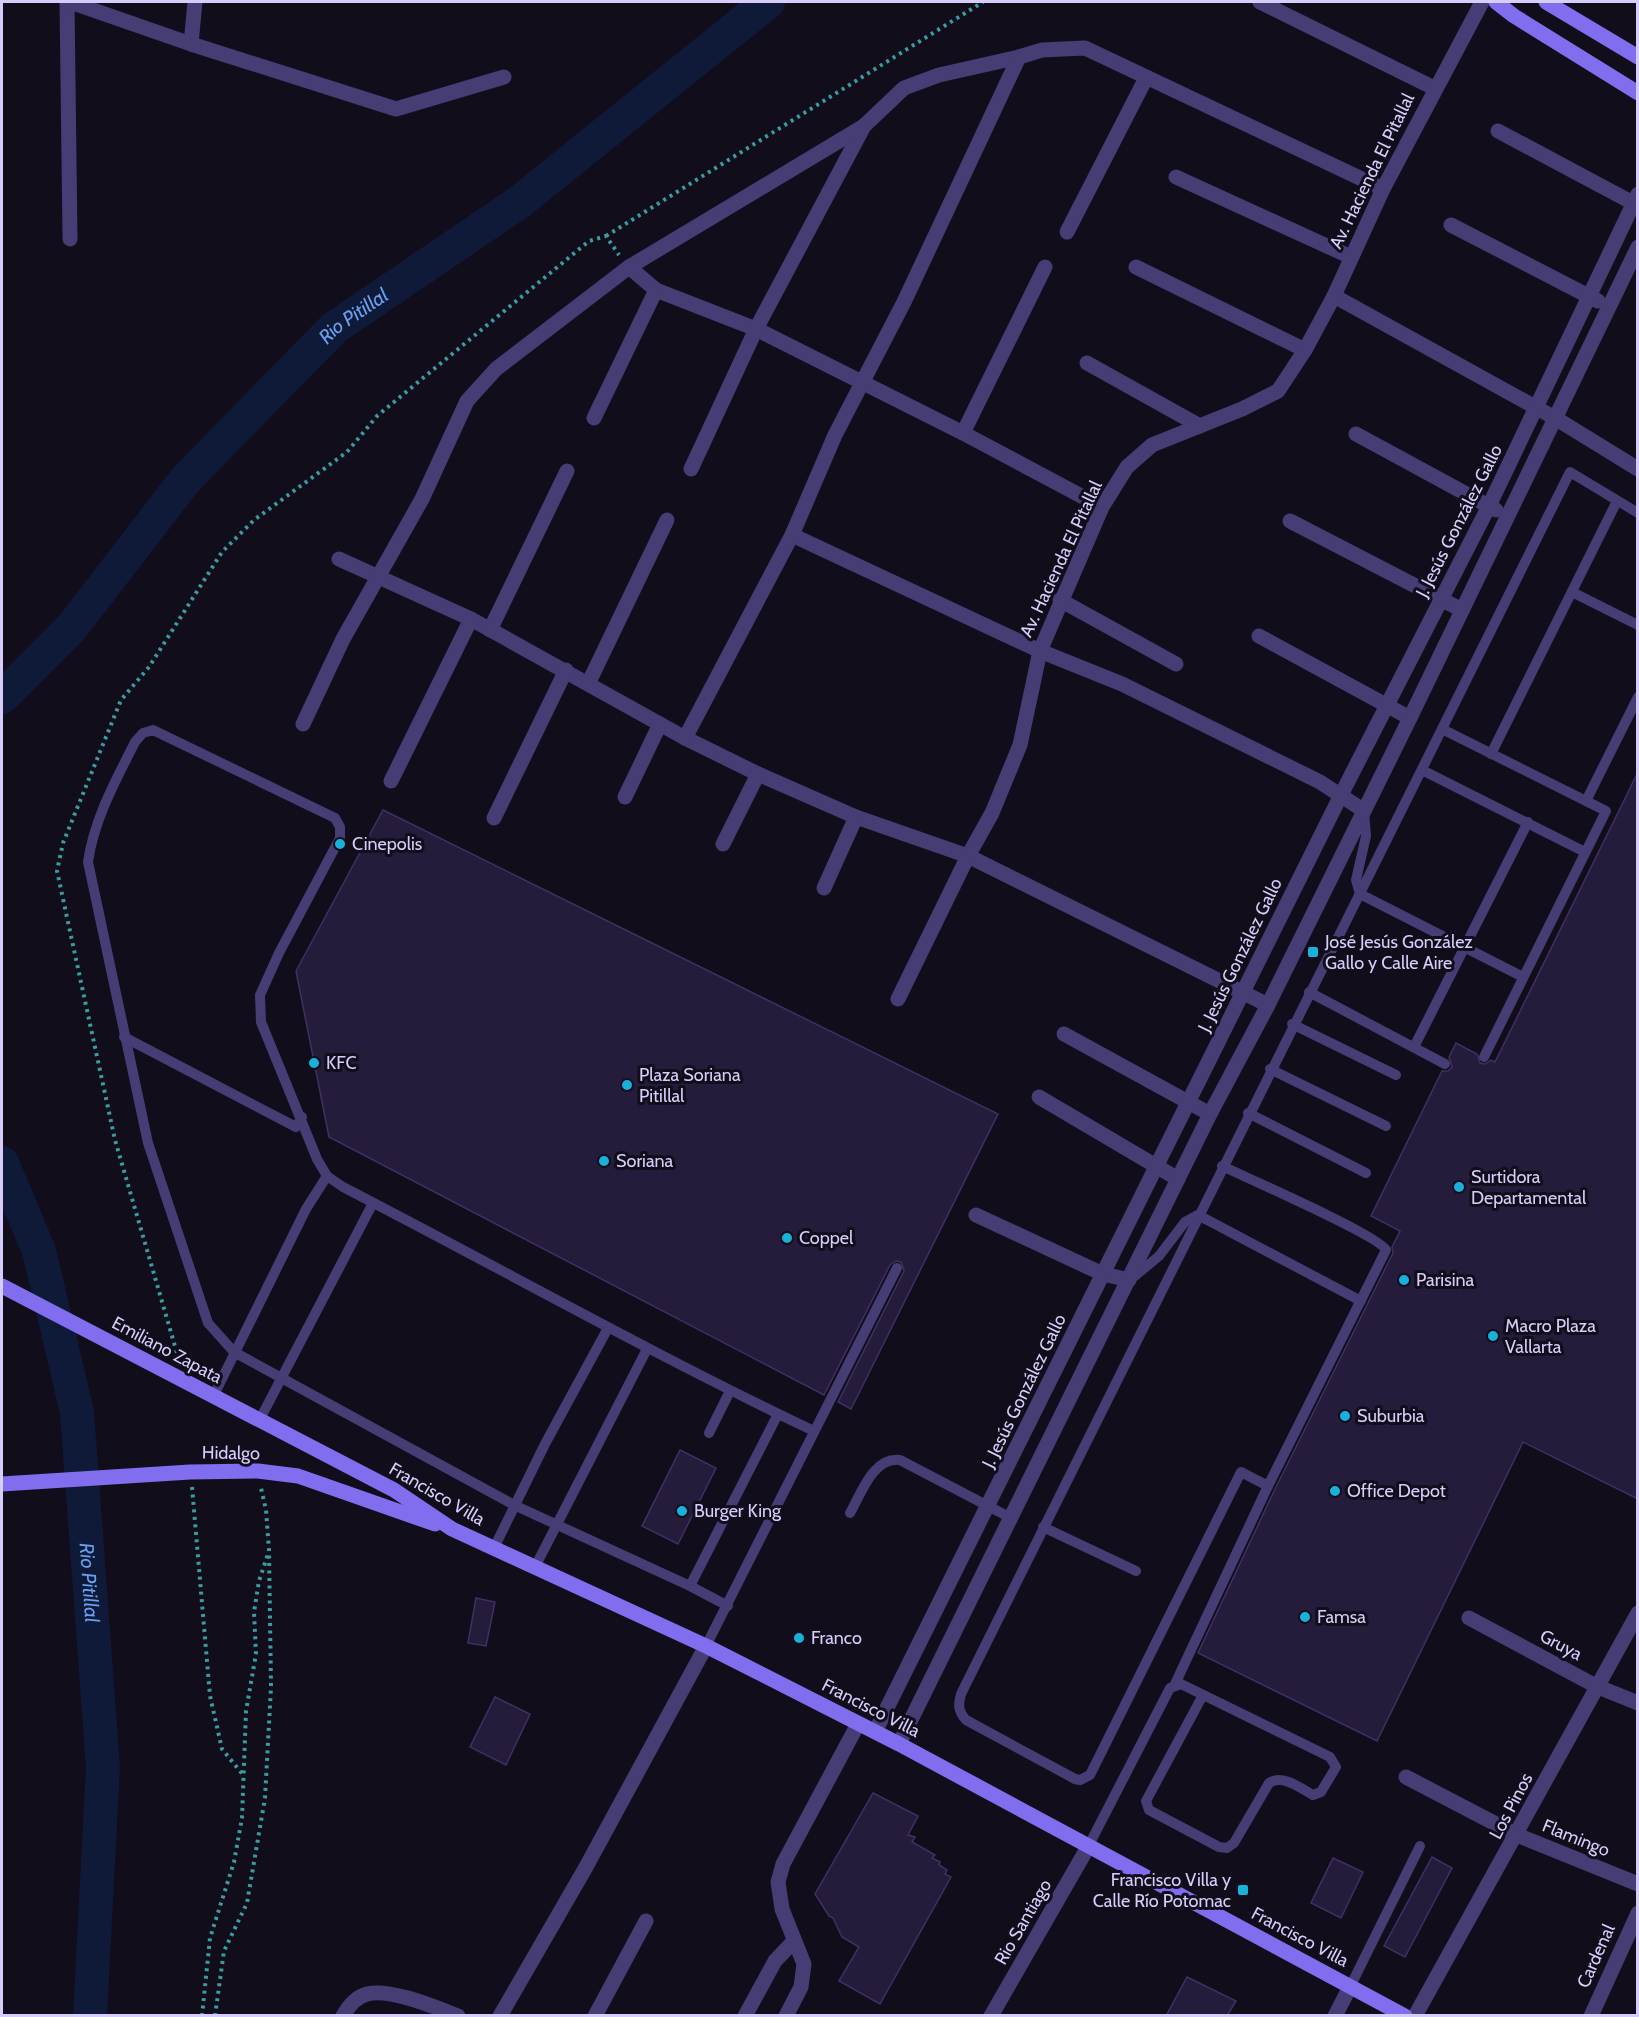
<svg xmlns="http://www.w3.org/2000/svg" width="1639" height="2017" viewBox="0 0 1639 2017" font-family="Cabin,sans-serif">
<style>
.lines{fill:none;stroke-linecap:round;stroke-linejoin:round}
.river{stroke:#0f1a38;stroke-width:34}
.building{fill:#251b3a;stroke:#403064;stroke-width:1.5}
.path{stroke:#399ca1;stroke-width:4;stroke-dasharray:3 4.5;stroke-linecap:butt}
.lane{stroke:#463d75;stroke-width:10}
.street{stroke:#463d75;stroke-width:15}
.secondary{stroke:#806eef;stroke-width:15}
.poi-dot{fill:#18b1da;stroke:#110d1b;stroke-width:2}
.labels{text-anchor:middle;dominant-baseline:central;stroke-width:6;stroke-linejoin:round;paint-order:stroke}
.street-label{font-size:18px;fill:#d7cdfa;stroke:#110d1b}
.poi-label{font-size:18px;fill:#d7cdfa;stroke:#110d1b;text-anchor:start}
.water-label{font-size:20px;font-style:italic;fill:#66a0ee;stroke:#110d1b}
</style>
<rect width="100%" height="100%" fill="#110d1b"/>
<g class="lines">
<!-- river -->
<g class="river">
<path id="s1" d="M 2,697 L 72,627 L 186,479 L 334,328 L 518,203 L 768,2"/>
<path id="s2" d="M 2,1163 L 39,1251 L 77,1412 L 103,1767 L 90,2016"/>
</g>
</g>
<!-- building -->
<g class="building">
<path d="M 1638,772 L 1638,1499 L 1523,1442 L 1377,1741 L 1198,1653 L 1275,1489 L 1393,1253 L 1392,1247 L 1400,1231 L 1371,1216 L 1442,1071 L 1448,1071 L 1452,1067 L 1449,1057 L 1456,1043 L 1477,1054 L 1480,1063 L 1485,1064 L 1491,1060 L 1495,1062 Z"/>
<path d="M 383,810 L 998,1114 L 851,1409 L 838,1402 L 904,1271 L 901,1262 L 896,1261 L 890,1265 L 824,1395 L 329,1137 L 296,971 Z"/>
<path d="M 680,1450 L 716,1468 L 678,1544 L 642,1526 Z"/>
<path d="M 476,1598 L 495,1602 L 486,1646 L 468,1643 Z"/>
<path d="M 495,1697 L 530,1714 L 506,1765 L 470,1747 Z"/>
<path d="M 873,1793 L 918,1816 L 908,1835 L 915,1837 L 912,1842 L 935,1855 L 932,1858 L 940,1862 L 939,1865 L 947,1870 L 945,1874 L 951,1877 L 880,2004 L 839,1981 L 859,1947 L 842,1937 L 833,1918 L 829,1916 L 815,1894 Z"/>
<path d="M 1432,1857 L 1452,1868 L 1405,1957 L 1384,1946 Z"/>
<path d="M 1333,1858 L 1363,1872 L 1341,1918 L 1311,1903 Z"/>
<path d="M 1187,1977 L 1236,2001 L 1227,2016 L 1166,2016 Z"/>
</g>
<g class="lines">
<!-- path -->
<g class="path">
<path d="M 606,236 L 983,2"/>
<path d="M 179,1360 L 115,1140 L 57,871 L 63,843 L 121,700 L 149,667 L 222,552 L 254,520 L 347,452 L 377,416 L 589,241 L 606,236 L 619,255"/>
<path d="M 192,1487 L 210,1696 L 222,1749 L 244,1776"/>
<path d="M 202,2016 L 210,1938 L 234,1862 L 242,1818 L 246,1711 L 256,1654 L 254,1612 L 259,1581 L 268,1554"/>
<path d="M 215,2016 L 224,1951 L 247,1903 L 265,1798 L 271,1687 L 269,1550 L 266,1510 L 261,1488"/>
</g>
<!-- lane -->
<g class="lane">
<path d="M 1572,592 L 1638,625"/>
<path d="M 1442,729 L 1586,801"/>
<path d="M 1491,754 L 1617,501"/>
<path d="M 1422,770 L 1585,852"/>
<path d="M 1364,812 L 1366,836 L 1356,880 L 1360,894 L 1523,977"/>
<path d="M 1309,992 L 1445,1064"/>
<path d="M 1292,1024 L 1396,1075"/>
<path d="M 124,1037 L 296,1127 L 302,1117"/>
<path d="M 1414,1047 L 1528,822"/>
<path d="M 1484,1057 L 1606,811 L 1586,801 L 1638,697"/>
<path d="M 1270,1069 L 1386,1126"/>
<path d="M 1248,1113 L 1366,1173"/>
<path d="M 1222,1166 C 1245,1177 1380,1236 1386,1250 L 1268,1486 L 1241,1472 L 1090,1775 L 1080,1780 L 1075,1779 L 966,1720 C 958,1711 958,1705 961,1694 C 1163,1286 1367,879 1570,472 L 1638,513"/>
<path d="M 1130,1280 L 1159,1256 L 1185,1222 L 1198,1215 L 1361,1301"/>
<path d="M 213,1397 L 306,1209 L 327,1176"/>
<path d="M 778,1414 L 690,1586 L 514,1505 L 234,1352 L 208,1323 L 148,1143 L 88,862 C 94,819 116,780 135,742 L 143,733 L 153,730 L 335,818 L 340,827 L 340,838 L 279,953 L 260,995 L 261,1022 L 317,1159 L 327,1176 L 343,1187 C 500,1268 654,1355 814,1431"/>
<path d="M 259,1421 L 373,1203"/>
<path d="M 709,1433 L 730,1391"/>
<path d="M 850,1513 C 862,1492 873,1457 900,1460 L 1011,1518"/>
<path d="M 1043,1527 L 1136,1571"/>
<path d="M 494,1548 L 545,1444 L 608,1328"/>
<path d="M 535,1567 L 647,1349"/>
<path d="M 690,1586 L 728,1606"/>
<path d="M 706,1646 L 897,1268"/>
<path d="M 1175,1684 L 1268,1486"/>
<path d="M 1088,1847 L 1170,1688 L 1181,1684 L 1330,1757 L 1336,1767 L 1321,1792 L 1313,1795 C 1300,1788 1283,1774 1269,1783 L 1234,1843 L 1227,1848 L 1219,1847 L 1149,1810 L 1146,1801 L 1203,1695"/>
<path d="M 1351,1985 L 1420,1846"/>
</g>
<!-- street -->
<g class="street">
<path d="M 67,2 L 70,239"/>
<path d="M 70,2 L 191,44 L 396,109 L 504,77"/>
<path d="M 1260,2 L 1434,88"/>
<path d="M 191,44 L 195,2"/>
<path d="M 1498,131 L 1633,203"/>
<path d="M 1176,177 L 1351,257"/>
<path d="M 1451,225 L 1598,301"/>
<path d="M 1067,232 L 1146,78"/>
<path d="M 629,267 L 656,290 L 756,329 L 963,433 L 1102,507"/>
<path d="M 1136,267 L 1305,350"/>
<path d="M 1334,296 L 1555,418 L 1638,469"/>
<path d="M 1087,363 L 1200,426"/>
<path d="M 594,418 L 656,290"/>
<path d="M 963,433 L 1045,267"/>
<path d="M 1356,434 L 1496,510"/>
<path d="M 691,469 L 756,329 L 864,126 L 904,88 L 939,75 L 1019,57"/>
<path d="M 1290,521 L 1462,610"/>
<path d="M 792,535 L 1040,651 L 1122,684 L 1320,782 L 1363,810"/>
<path d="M 339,559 L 471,619 L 685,738 L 758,774 L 856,817 L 968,856 L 1268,1005"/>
<path d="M 1060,600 L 1176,664"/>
<path d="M 490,630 L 567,471"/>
<path d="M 1259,636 L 1410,718"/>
<path d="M 588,684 L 667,520"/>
<path d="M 303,724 L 343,639 L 422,499 L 467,401 L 496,369 L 629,267 L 864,126"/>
<path d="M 685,738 L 792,535 L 835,435 L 904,302 L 1019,57 L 1042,50 L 1085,48 L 1383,189"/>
<path d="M 391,781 L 471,619"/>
<path d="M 625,797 L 660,724"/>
<path d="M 494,818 L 566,670"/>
<path d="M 723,844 L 758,774"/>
<path d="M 824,888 L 856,817"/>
<path d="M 898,999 L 968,856 L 992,813 L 1020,745 L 1040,651 L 1102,507 L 1127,467 L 1152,445 L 1242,409 L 1278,391 L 1305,350 L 1334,296 L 1383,189 L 1482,2"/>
<path d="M 1064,1034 L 1210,1114"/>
<path d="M 1039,1097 L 1178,1179"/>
<path d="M 976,1215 L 1103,1274 L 1129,1280"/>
<path d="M 1469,1618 L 1596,1686 L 1638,1703"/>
<path d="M 875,1732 L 1341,795 L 1489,506 L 1638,194"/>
<path d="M 899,1744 L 1210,1114 L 1268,1005 L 1410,718 L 1638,247"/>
<path d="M 1406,1777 L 1517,1835 L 1638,1884"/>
<path d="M 343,2016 C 348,2007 356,1997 367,1994 C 390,1988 435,2007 458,2016"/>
<path d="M 500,2016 L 586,1867 L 706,1646"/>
<path d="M 595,2016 L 646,1921"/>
<path d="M 745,2016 L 775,1961 L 794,1941"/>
<path d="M 786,2016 L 801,1987 L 804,1964 L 782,1909 L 778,1882 L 783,1864 L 858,1724"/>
<path d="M 991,2016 L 1088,1847"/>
<path d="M 1335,2016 L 1351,1985"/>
<path d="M 1415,2016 L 1638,1613"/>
<path d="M 1591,2016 L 1638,1913"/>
</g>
<!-- secondary -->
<g class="secondary">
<path d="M 1496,2 L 1514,16 L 1638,93"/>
<path d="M 1546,2 L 1638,57"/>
<path d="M 2,1286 L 394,1490 L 452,1529 L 706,1646 L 899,1744 L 1405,2016"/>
<path d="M 2,1484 L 190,1472 L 258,1471 L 298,1476 L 435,1524"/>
</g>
</g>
<!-- markers -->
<g class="poi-dot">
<circle cx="340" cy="844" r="6"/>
<rect x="1307" y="946" width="12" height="12" rx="3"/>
<circle cx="314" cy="1063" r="6"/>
<circle cx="627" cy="1085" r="6"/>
<circle cx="604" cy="1161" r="6"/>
<circle cx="1459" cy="1187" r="6"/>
<circle cx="787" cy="1238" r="6"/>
<circle cx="1404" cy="1280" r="6"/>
<circle cx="1493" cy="1336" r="6"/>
<circle cx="1345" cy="1416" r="6"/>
<circle cx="1335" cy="1491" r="6"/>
<circle cx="682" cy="1511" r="6"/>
<circle cx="1305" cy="1617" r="6"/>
<circle cx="799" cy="1638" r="6"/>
<rect x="1237" y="1884" width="12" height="12" rx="3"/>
</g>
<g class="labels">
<!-- street labels -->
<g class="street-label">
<text transform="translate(1372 171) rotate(-64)">Av. Hacienda El Pitallal</text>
<text transform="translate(1459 521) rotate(-63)">J. Jesús González Gallo</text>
<text transform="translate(1061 559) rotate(-65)">Av. Hacienda El Pitallal</text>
<text transform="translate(1240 955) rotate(-64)">J. Jesús González Gallo</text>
<text transform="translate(167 1350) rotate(28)">Emiliano Zapata</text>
<text transform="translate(1024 1391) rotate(-64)">J. Jesús González Gallo</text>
<text transform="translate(231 1453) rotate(1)">Hidalgo</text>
<text transform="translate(437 1494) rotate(30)">Francisco Villa</text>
<text transform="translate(1561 1645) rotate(28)">Gruya</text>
<text transform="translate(871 1708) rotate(27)">Francisco Villa</text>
<text transform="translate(1511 1806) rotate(-62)">Los Pinos</text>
<text transform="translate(1576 1838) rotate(22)">Flamingo</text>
<text transform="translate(1023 1922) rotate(-60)">Rio Santiago</text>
<text transform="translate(1300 1937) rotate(28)">Francisco Villa</text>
<text transform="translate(1596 1956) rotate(-66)">Cardenal</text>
</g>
<!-- poi labels -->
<g class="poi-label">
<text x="352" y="844">Cinepolis</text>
<text x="1325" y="942">José Jesús González<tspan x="1325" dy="21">Gallo y Calle Aire</tspan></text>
<text x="326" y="1063">KFC</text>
<text x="639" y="1075">Plaza Soriana<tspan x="639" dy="21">Pitillal</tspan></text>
<text x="616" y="1161">Soriana</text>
<text x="1471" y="1177">Surtidora<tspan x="1471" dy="21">Departamental</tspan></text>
<text x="799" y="1238">Coppel</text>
<text x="1416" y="1280">Parisina</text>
<text x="1505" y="1326">Macro Plaza<tspan x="1505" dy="21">Vallarta</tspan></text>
<text x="1357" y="1416">Suburbia</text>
<text x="1347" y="1491">Office Depot</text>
<text x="694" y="1511">Burger King</text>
<text x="1317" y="1617">Famsa</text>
<text x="811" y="1638">Franco</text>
<text x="1231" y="1880" text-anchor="end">Francisco Villa y<tspan x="1231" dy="21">Calle Río Potomac</tspan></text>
</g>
<!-- water labels -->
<g class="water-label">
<text stroke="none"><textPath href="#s1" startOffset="520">Rio Pitillal</textPath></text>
<text stroke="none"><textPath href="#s2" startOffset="432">Rio Pitillal</textPath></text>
</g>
</g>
<!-- border -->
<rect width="1639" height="2017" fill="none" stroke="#d7cdfa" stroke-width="6"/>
</svg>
